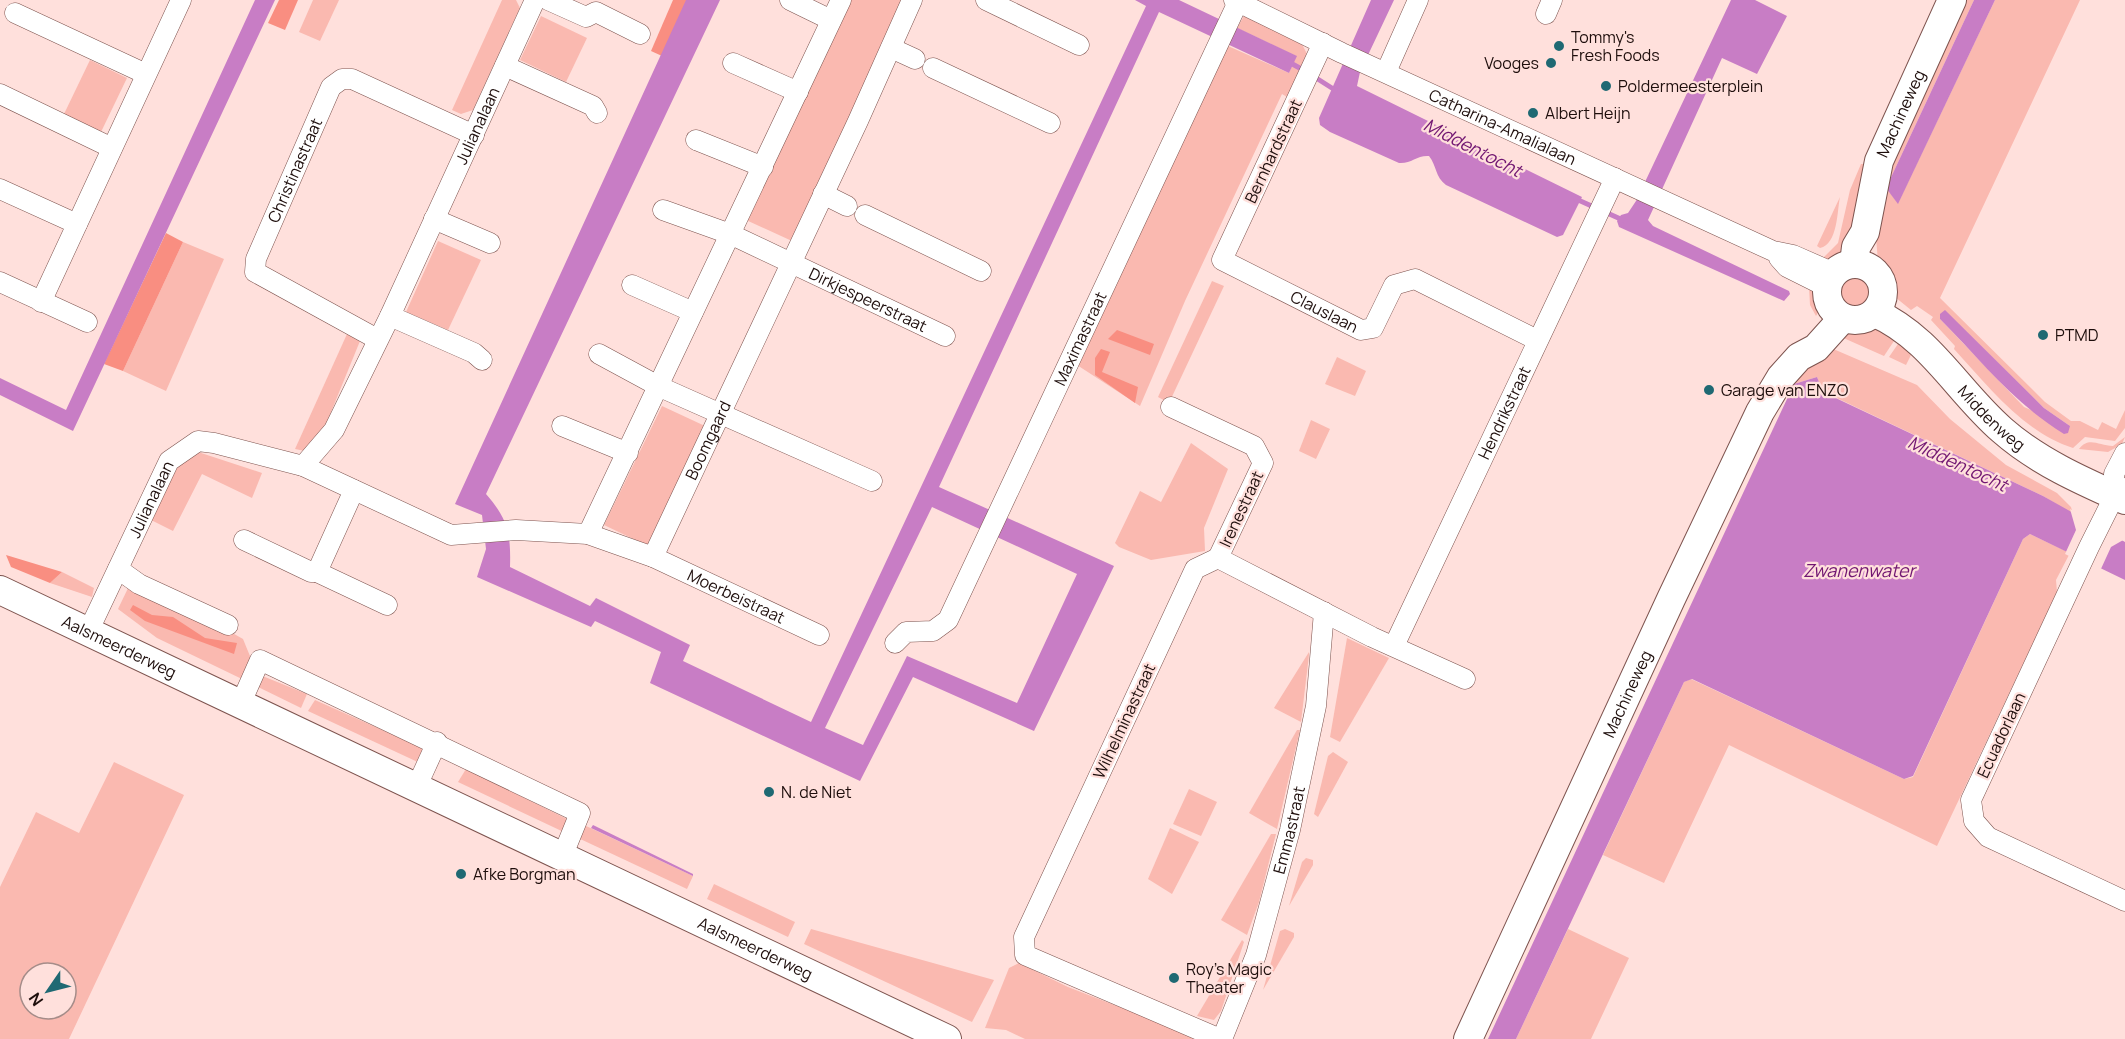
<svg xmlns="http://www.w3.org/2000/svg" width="2125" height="1039" viewBox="0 0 2125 1039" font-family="Manrope,sans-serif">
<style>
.green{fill:#fab9b0;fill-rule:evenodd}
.forest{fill:#f98e81}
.water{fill:#c87dc5;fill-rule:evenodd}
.pier{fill:#ffe0dc}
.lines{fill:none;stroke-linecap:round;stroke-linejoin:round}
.stream{stroke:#c87dc5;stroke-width:5}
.street-casing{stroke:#7d534e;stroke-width:21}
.secondary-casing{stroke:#7d534e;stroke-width:30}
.street{stroke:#fff;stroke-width:20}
.secondary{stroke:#fff;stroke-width:28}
.poi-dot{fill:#1f6973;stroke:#ffe0dc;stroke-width:2}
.labels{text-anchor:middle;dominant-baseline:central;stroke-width:4.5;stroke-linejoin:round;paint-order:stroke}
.poi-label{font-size:16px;fill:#1e0e0c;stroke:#ffe0dc;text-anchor:start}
.street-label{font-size:16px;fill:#1e0e0c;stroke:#ffe0dc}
.water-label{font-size:18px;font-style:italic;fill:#721772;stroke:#ffe0dc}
</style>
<rect width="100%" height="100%" fill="#ffe0dc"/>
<!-- green -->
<g class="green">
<path d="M 313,0 L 339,0 L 320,41 L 299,32 Z"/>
<path d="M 502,0 L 516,0 L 520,8 L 473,110 L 461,114 L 452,110 Z"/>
<path d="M 848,0 L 905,0 L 792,241 L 746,220 Z"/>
<path d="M 1962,0 L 1974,0 L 1886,188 L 1898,203 L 1995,0 L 2080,0 L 1940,298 L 2045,402 L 2071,421 L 2080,421 L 2098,430 L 2102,422 L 2116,429 L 2125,410 L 2125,428 L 2115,441 L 2085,437 L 2073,448 C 2023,432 1988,386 1954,349 L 1955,346 L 1931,320 L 1933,317 L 1917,306 L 1911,310 L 1895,297 L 1878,262 L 1876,237 L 1886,165 ZM 1945,311 L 2044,408 L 2070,426 L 2024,407 L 1940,319 Z"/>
<path d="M 541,16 L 587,38 L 566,82 L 520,60 Z"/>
<path d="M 1244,16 L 1302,44 L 1308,56 L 1287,97 L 1282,94 L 1185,301 L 1140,406 L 1077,365 L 1218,58 L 1228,46 L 1289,73 L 1296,56 L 1237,28 Z"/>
<path d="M 90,60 L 127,78 L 101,132 L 64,114 Z"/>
<path d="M 1861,164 L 1865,164 L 1856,211 L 1843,260 L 1835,262 L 1823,261 L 1823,258 L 1838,243 L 1850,190 Z"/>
<path d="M 1840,197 C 1837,211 1838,244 1820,248 L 1817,246 Z"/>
<path d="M 438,241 L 481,260 L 448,330 L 406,312 Z"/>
<path d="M 183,242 L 224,259 L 166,391 L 123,371 Z"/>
<circle cx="1856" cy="292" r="15"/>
<path d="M 1212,281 L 1224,286 L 1169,403 L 1158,397 Z"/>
<path d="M 1809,287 C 1821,295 1825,303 1816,316 L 1810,305 Z"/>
<path d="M 1871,324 L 1896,338 L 1884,356 L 1839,336 L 1853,327 Z"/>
<path d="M 347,334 L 360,341 L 320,439 L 305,451 L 295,449 Z"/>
<path d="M 1900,341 L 1912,353 L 1906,365 L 1889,357 Z"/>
<path d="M 1831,348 L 1917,385 L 1950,419 L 2006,465 L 2057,493 L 2071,507 L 2073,514 L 2043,496 L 1822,391 L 1817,377 L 1794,384 L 1822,351 Z"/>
<path d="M 1337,357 L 1366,371 L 1355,396 L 1325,384 Z"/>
<path d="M 662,406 L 705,426 L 648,546 L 604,525 Z"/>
<path d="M 1311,420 L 1330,429 L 1316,459 L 1299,451 Z"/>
<path d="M 2125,437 L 2122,444 L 2108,452 L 2079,449 C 2089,436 2099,446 2113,446 Z"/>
<path d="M 1191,443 L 1228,469 L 1204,528 L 1205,551 L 1151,560 L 1119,547 L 1115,543 L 1140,491 L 1161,502 Z"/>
<path d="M 195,451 L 262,473 L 252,498 L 202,474 L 173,531 L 151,520 L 178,466 Z"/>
<path d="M 2030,534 L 2070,553 L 2056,580 L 2057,592 L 1937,846 L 1729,745 L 1664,883 L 1603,855 L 1684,682 L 1691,679 L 1904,779 L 1913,777 L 2023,539 Z"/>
<path d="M 62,572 L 94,588 L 92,597 L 50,583 Z"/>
<path d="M 130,584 L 204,617 L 243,639 L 252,661 L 244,680 L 157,638 L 118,609 Z"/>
<path d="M 1347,638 L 1389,658 L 1340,742 L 1330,737 Z"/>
<path d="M 1309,652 L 1309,655 L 1301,722 L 1274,708 Z"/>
<path d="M 260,675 L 307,694 L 301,708 L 254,685 Z"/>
<path d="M 315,700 L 425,749 L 422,764 L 308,711 Z"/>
<path d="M 1297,730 L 1300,730 L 1277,829 L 1249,813 Z"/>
<path d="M 1333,752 L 1348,762 L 1318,817 L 1314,814 L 1328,756 Z"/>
<path d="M 114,762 L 184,795 L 69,1039 L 0,1039 L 0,887 L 36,812 L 79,833 ZM 30,973 L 66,973 L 66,1009 L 30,1009 Z"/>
<path d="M 466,769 L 571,821 L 568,834 L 458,782 Z"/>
<path d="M 1189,789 L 1217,802 L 1201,836 L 1173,824 Z"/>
<path d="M 584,825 L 693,876 L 687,889 L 576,837 Z"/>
<path d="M 1170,828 L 1199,842 L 1172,894 L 1148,879 Z"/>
<path d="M 1271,834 L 1276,834 L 1259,902 L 1247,935 L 1221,920 Z"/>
<path d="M 1306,858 L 1313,860 L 1313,865 L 1289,906 L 1302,862 Z"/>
<path d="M 714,884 L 795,922 L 788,937 L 707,899 Z"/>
<path d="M 811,929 L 994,980 L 972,1022 L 804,944 Z"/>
<path d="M 1285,929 L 1294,933 L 1294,937 L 1263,990 L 1280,931 Z"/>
<path d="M 1568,929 L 1629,958 L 1591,1039 L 1516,1039 Z"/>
<path d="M 1242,940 L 1244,942 L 1221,1011 L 1214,1020 L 1197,1016 Z"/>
<path d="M 1019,963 L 1068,987 L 1202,1039 L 1025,1039 L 1006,1030 L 985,1028 L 1009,968 Z"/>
</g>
<!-- forest -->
<g class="forest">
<path d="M 279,0 L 298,0 L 285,30 L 268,23 Z"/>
<path d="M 673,0 L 688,0 L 662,56 L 651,51 Z"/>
<path d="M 166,233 L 183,242 L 123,371 L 104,364 Z"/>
<path d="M 1117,330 L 1154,344 L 1150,355 L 1108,339 Z"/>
<path d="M 1101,349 L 1110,352 L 1102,372 L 1138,387 L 1135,403 L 1095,375 L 1095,358 Z"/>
<path d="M 6,555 L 62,572 L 50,583 L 11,567 Z"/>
<path d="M 133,605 L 152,615 L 173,617 L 205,638 L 237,643 L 234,654 L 145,621 L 130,610 Z"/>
</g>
<!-- water -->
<g class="water">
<path d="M 255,0 L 275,0 L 73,431 L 0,395 L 0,378 L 66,410 Z"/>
<path d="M 686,0 L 720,0 L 486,494 C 508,519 511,534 510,567 L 590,606 L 596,598 L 690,645 L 683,661 L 811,722 L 1146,6 L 1135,0 L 1179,0 L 1297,56 L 1289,73 L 1159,12 L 939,487 L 1114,566 L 1034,731 L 913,677 L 860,781 L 650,683 L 661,652 L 595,621 L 591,627 L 477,577 L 486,549 L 482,515 L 455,504 ZM 932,507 L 1077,574 L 1017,703 L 907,656 L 863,745 L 825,728 Z"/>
<path d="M 1371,0 L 1394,0 L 1360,72 L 1357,86 L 1582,197 L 1563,235 L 1557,237 L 1446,185 C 1435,177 1437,166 1429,156 C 1417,155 1411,164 1399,163 L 1330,132 L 1320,125 L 1319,118 Z"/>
<path d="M 1731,0 L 1755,0 L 1787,16 L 1757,74 L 1722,58 L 1648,220 L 1653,226 L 1789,291 L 1790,294 L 1784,301 L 1619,227 L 1617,221 L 1621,215 L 1628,213 L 1636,201 Z"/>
<path d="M 1974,0 L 1995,0 L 1898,204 L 1886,188 Z"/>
<path d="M 1945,310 L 2044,408 L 2070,426 L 2068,433 L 2064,434 C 2011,401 1983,362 1940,319 L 1940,314 Z"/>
<path d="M 1817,377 L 1823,392 L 2043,496 L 2125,542 L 2125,580 L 2030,534 L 2023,539 L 1913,776 L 1904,779 L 1692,679 L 1684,682 L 1516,1039 L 1488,1039 L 1794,384 Z"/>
<path d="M 593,825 L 693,874 L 693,876 L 591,828 Z"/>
</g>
<!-- pier -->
<path class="pier" d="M 2070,509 L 2125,539 L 2111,547 L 2100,571 L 2065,554 L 2076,530 Z"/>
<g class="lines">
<!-- stream -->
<g class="stream">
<path d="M 1287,61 L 1305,71"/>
<path d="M 1313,76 L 1335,90"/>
<path d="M 1576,199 L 1625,221"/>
</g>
<defs>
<g id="street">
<path d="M 548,0 L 586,17 L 596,12 L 640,34"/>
<path d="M 790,0 L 831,20"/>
<path d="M 986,0 L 1079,45"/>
<path id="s1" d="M 1234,0 L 1342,53 L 1773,251 L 1793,255 L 1834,273"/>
<path d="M 15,13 L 146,74"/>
<path d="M 1546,14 L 1552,0"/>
<path id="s2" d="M 1323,43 L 1222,260 L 1361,330 L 1373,328 L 1394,285 L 1415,279 L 1537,340"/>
<path d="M 891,48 L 915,59"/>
<path d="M 733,63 L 798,92"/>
<path d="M 505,66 L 593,106 L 597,113"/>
<path d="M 933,68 L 1050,123"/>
<path d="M 1386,72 L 1418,0"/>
<path d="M 0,94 L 112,148"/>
<path d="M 696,140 L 763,167"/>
<path d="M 0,189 L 77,224"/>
<path d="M 823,194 L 847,206"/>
<path id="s3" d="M 663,210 L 730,234 L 945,336"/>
<path d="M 865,215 L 981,271"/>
<path d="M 434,219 L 490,243"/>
<path d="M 1779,258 L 1787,267 L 1827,287"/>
<path d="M 0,282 L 87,322"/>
<path d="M 632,285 L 693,312"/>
<path d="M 41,302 L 181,0"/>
<path d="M 390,316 L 474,353 L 482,360"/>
<path id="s4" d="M 377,339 L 255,272 L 256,259 L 331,87 L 342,79 L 352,79 L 474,135"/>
<path d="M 599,354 L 660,387 L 872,481"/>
<path d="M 1171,407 L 1254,446 L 1263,463 L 1218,558"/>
<path d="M 562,426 L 628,453"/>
<path id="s5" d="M 303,466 L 334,430 L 390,316 L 535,0"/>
<path d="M 2125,488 L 2115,495 L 2089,547 L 1971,800 L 1974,821 L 1988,837 L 2125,901"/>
<path d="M 354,490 L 317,572 L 387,605"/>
<path d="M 2115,495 L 2114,474 L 2125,453"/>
<path d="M 588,534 L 841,0"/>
<path d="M 244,540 L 311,572 L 317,572"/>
<path id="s6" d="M 653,557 L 858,121 L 912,0"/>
<path d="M 1218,558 L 1195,569 L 1024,937 L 1025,955 L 1220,1039"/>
<path d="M 1218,558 L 1372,637 L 1465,679"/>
<path d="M 118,569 L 139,584 L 228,625"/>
<path id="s7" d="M 88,632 L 169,461 L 198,441 L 214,443 L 303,466 L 451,535 L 516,530 L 588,534 L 653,557 L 819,635"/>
<path id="s8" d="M 895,643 L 906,632 L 933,631 L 948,620 L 1238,2"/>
<path id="s9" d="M 1394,646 L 1615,178"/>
<path d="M 240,705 L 260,660 L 580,813 L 562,857"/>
<path d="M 416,788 L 437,742"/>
<path id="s10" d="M 1222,1039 L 1256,955 L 1290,830 L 1316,706 L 1324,612"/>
</g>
<g id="secondary">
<circle cx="1855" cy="292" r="28"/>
<path id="s11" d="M 1854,264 L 1856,247 L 1865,232 L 1879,161 L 1952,0"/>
<path id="s12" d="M 1875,313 C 1930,337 1958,392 2002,430 C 2037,461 2082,481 2125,500"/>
<path id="s13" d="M 0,590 L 947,1039"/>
<path id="s14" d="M 1468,1039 L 1671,599 L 1760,412 L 1781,377 L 1799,357 L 1816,348 L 1843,318"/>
</g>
</defs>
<!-- street casing -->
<use href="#street" class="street-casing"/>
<!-- secondary casing -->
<use href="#secondary" class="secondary-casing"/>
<!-- street -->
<use href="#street" class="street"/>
<!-- secondary -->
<use href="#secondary" class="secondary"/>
</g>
<!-- markers -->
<g class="poi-dot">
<circle cx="1559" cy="46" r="6"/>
<circle cx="1551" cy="63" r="6"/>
<circle cx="1606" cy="86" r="6"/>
<circle cx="1533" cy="113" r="6"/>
<circle cx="2043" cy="335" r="6"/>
<circle cx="1709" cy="390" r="6"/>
<circle cx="769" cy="792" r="6"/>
<circle cx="461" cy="874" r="6"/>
<circle cx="1174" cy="978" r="6"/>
</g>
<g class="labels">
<!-- poi labels -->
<g class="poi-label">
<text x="1571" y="37">Tommy's<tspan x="1571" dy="18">Fresh Foods</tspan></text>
<text x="1539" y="63" text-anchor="end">Vooges</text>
<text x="1618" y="86">Poldermeesterplein</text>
<text x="1545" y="113">Albert Heijn</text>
<text x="2055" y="335">PTMD</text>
<text x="1721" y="390">Garage van ENZO</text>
<text x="781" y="792">N. de Niet</text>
<text x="473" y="874">Afke Borgman</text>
<text x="1186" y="969">Roy's Magic<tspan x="1186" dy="18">Theater</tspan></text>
</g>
<!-- street labels -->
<g class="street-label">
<text stroke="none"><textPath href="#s11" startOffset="159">Machineweg</textPath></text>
<text stroke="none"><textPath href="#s5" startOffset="384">Julianalaan</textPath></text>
<text stroke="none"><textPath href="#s1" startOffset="297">Catharina-Amalialaan</textPath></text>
<text transform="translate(1273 151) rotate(-65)">Bernhardstraat</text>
<text stroke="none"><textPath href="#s4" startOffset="249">Christinastraat</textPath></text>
<text stroke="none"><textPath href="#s3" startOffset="224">Dirkjespeerstraat</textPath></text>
<text stroke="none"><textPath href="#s2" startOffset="354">Clauslaan</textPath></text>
<text stroke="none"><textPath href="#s8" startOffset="372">Maximastraat</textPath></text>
<text stroke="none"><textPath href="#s9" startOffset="258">Hendrikstraat</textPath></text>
<text stroke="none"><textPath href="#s12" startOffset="158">Middenweg</textPath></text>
<text stroke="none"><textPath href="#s6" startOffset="129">Boomgaard</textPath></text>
<text stroke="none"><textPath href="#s7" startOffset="147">Julianalaan</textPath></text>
<text transform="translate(1241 509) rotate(-65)">Irenestraat</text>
<text stroke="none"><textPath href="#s7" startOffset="794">Moerbeistraat</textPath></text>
<text stroke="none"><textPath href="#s13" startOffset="132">Aalsmeerderweg</textPath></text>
<text stroke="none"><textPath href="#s14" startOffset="380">Machineweg</textPath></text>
<text transform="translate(1124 721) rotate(-65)">Wilhelminastraat</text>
<text transform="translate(2001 735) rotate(-65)">Ecuadorlaan</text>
<text stroke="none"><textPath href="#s10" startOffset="220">Emmastraat</textPath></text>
<text stroke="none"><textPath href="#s13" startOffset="836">Aalsmeerderweg</textPath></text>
</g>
<!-- water labels -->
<g class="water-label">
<text transform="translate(1473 147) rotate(27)">Middentocht</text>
<text transform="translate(1958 463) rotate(25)">Middentocht</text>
<text x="1859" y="570">Zwanenwater</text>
</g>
</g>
<!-- north arrow -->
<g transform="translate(48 991) rotate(235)"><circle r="28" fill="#ffe0dc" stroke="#a58c89" stroke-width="1.5"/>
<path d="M0-4.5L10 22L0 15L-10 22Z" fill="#1f6973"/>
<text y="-9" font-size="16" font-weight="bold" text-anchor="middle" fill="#1e0e0c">N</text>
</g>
</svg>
